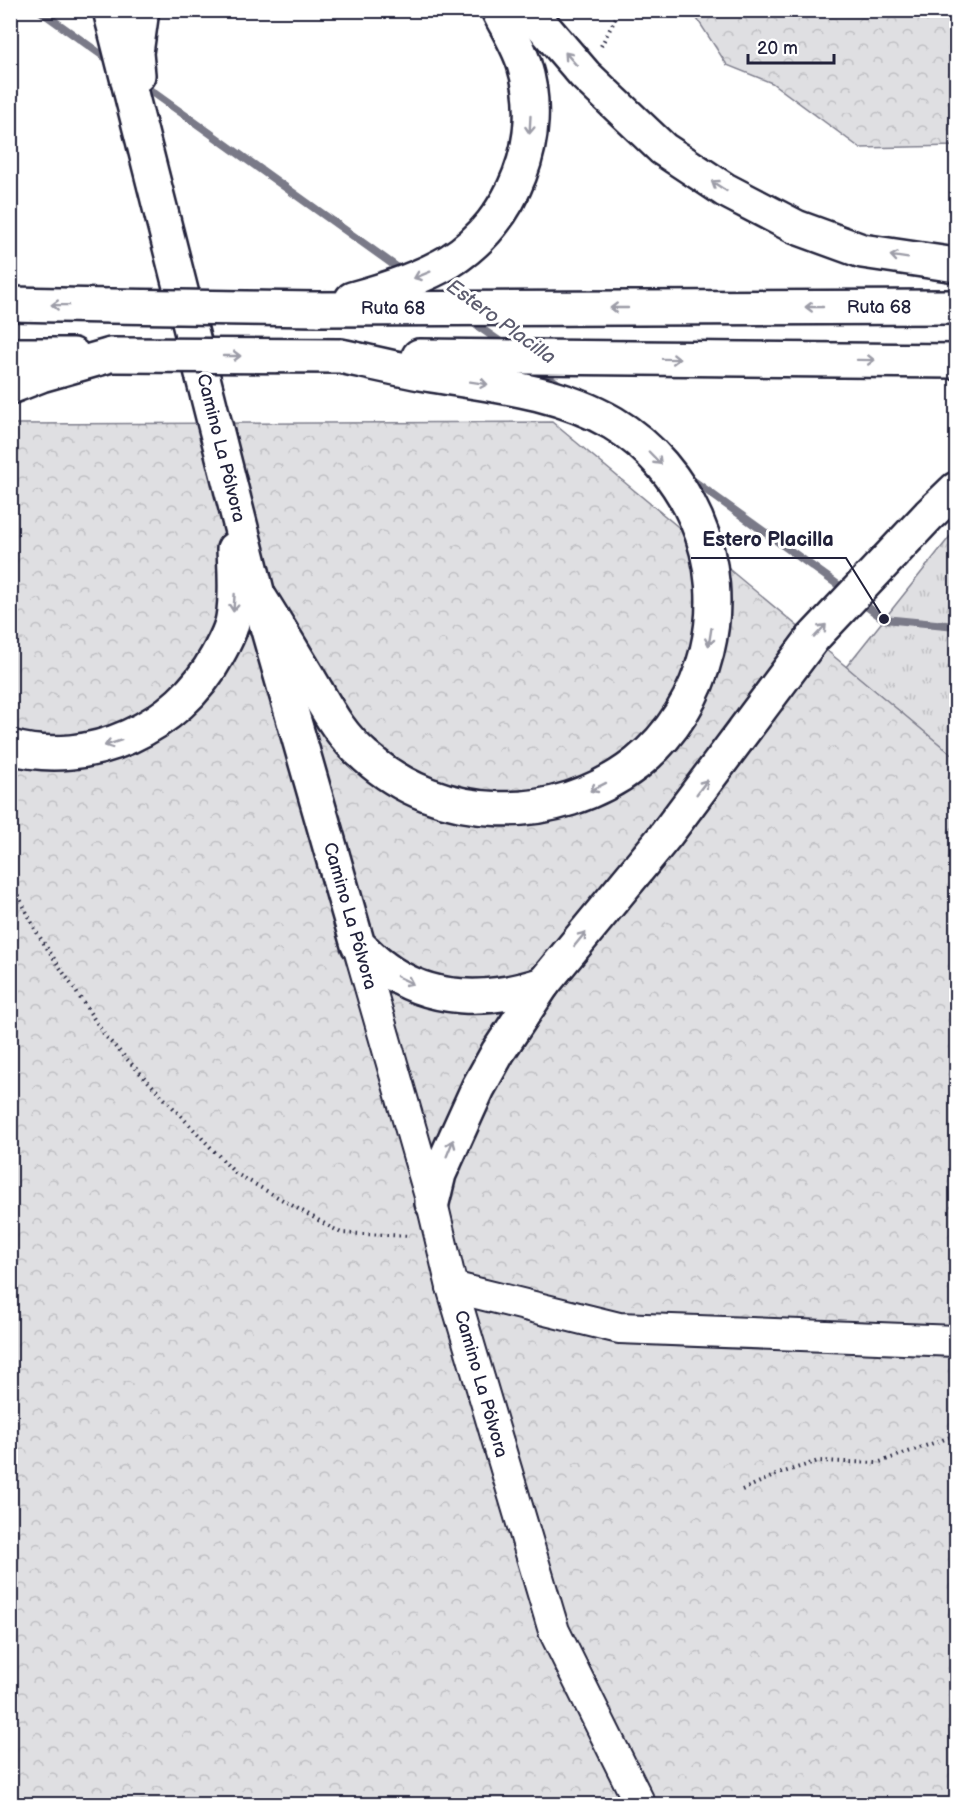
<svg xmlns="http://www.w3.org/2000/svg" width="967" height="1815" viewBox="0 0 967 1815" font-family="'Balsamiq Sans',sans-serif">
<style>
.grass{fill:url(#grass-tufts);stroke:#80808e;stroke-width:1.5}
.forest{fill:url(#forest-crowns);stroke:#80808e;stroke-width:1.5}
.lines{fill:none;stroke-linecap:round;stroke-linejoin:round}
.stream{stroke:#7a7a88;stroke-width:8}
.minor-casing{stroke:#22223b;stroke-width:34}
.highway-casing{stroke:#22223b;stroke-width:38}
.path{stroke:#22223b;stroke-width:4;stroke-dasharray:1.5 4.5;stroke-linecap:butt}
.minor{stroke:#fff;stroke-width:30}
.highway{stroke:#fff;stroke-width:33}
.highway-bridge-casing{stroke:#22223b;stroke-width:38;stroke-linecap:butt}
.highway-bridge{stroke:#fff;stroke-width:33}
.oneway{stroke:#9c9ca7}
.labels{text-anchor:middle;dominant-baseline:central;stroke-width:6;stroke-linejoin:round;paint-order:stroke}
.street-label{font-size:18px;fill:#22223b;stroke:#fff}
.water-label{font-size:20px;font-style:italic;fill:#5c5c6f;stroke:#fff}
.leader{fill:none;stroke:#22223b;stroke-width:2}
.callout-dot{fill:#22223b;stroke:#fff;stroke-width:2}
.callout-label{font-size:20px;text-anchor:middle;font-weight:bold;fill:#22223b;stroke:#fff;stroke-width:6;stroke-linejoin:round;paint-order:stroke}
</style>
<defs>
<pattern id="grass-tufts" width="24" height="20" patternUnits="userSpaceOnUse" patternTransform="scale(1.5)"><rect width="24" height="20" fill="#dfdfe2"/><path d="M3 7l-1-3M5 7V3M7 7l1-3M15 17l-1-3M17 17v-4M19 17l1-3" fill="none" stroke="#bfbfc3"/></pattern>
<pattern id="forest-crowns" width="20" height="18" patternUnits="userSpaceOnUse" patternTransform="scale(1.5)"><rect width="20" height="18" fill="#dfdfe2"/><path d="M2 6a3 3 0 1 1 6 0M12 15a3 3 0 1 1 6 0" fill="none" stroke="#bfbfc3"/></pattern>
</defs>
<rect width="100%" height="100%" fill="#fff"/>
<filter id="ink" filterUnits="userSpaceOnUse"><feTurbulence type="fractalNoise" baseFrequency=".0167" numOctaves="2"/><feDisplacementMap in="SourceGraphic" scale="12" xChannelSelector="R" yChannelSelector="G"/><feConvolveMatrix kernelMatrix="1 2 1 2 8 2 1 2 1" color-interpolation-filters="sRGB"/></filter>
<g filter="url(#ink)">
<!-- grass -->
<path class="grass" d="M 956,529 L 956,758 L 846,667 Z"/>
<!-- forest -->
<g class="forest">
<path d="M 692,11 L 956,11 L 956,146 L 860,148 L 772,83 L 727,65 Z"/>
<path d="M 552,422 L 956,758 L 956,1804 L 11,1804 L 11,424 Z"/>
</g>
<g class="lines">
<!-- stream -->
<g class="stream">
<path d="M 39,10 L 113,63"/>
<path d="M 140,83 L 405,273"/>
<path d="M 469,320 L 505,345"/>
<path d="M 537,369 L 563,387"/>
<path d="M 688,477 L 848,592"/>
<path d="M 858,600 L 884,619 L 956,626"/>
</g>
<defs>
<g id="minor">
<path d="M 358,945 L 432,1203 L 452,1287 L 554,1631 L 640,1804"/>
<path d="M 452,1287 L 619,1328 L 956,1341"/>
</g>
<g id="highway">
<path d="M 110,10 L 258,595 L 358,945 C 366,952 374,961 383,967 C 430,1003 489,1002 543,984"/>
<path d="M 529,10 L 585,75 L 663,149 L 725,190 L 796,227 L 862,251 L 956,265"/>
<path d="M 138,75 L 136,53 L 142,10"/>
<path d="M 352,299 C 385,290 420,279 450,261 C 514,221 547,137 524,64 C 518,45 507,28 498,10"/>
<path d="M 10,304 L 110,306"/>
<path d="M 317,309 L 956,307"/>
<path d="M 10,355 L 73,355"/>
<path d="M 419,356 L 956,361"/>
<path d="M 10,387 L 41,375 L 111,355"/>
<path d="M 258,595 C 276,623 293,652 310,680 C 327,709 339,734 365,756 C 440,824 556,826 636,764 C 708,707 733,603 696,519 C 679,480 650,445 613,423 C 558,391 493,385 432,375 C 401,370 370,362 340,356"/>
<path d="M 10,747 C 90,769 179,727 217,656 C 223,645 231,631 233,618 C 237,596 235,572 234,549"/>
<path d="M 432,1203 L 439,1174 L 478,1088 L 498,1052 L 543,984 L 665,836 L 813,638 L 929,515 L 956,489"/>
</g>
</defs>
<!-- minor casing -->
<use href="#minor" class="minor-casing"/>
<!-- highway casing -->
<use href="#highway" class="highway-casing"/>
<!-- path -->
<g class="path">
<path d="M 601,46 L 620,10"/>
<path d="M 10,879 L 37,933 L 106,1037 L 235,1173 L 341,1233 L 410,1236"/>
<path d="M 742,1490 L 778,1474 L 818,1461 L 877,1463 L 956,1435"/>
</g>
<!-- minor -->
<use href="#minor" class="minor"/>
<!-- highway -->
<use href="#highway" class="highway"/>
<defs>
<g id="highway-bridge">
<path d="M 110,306 L 317,309"/>
<path d="M 111,355 L 340,356"/>
</g>
</defs>
<!-- highway-bridge casing -->
<use href="#highway-bridge" class="highway-bridge-casing"/>
<!-- highway-bridge -->
<use href="#highway-bridge" class="highway-bridge"/>
</g>
<!-- one-way arrows -->
<defs><path id="oneway-shaft" d="M-6 0H5M1.5-3L5.5 0L1.5 3" fill="none" stroke-width="1.6" stroke-linecap="round" stroke-linejoin="round" transform="scale(1.5)"/></defs>
<g class="oneway">
<use href="#oneway-shaft" transform="translate(571 59) rotate(-131)"/>
<use href="#oneway-shaft" transform="translate(530 125) rotate(93)"/>
<use href="#oneway-shaft" transform="translate(719 186) rotate(-147)"/>
<use href="#oneway-shaft" transform="translate(899 257) rotate(-171)"/>
<use href="#oneway-shaft" transform="translate(422 275) rotate(158)"/>
<use href="#oneway-shaft" transform="translate(60 305) rotate(-179)"/>
<use href="#oneway-shaft" transform="translate(814 307) rotate(180)"/>
<use href="#oneway-shaft" transform="translate(619 308) rotate(180)"/>
<use href="#oneway-shaft" transform="translate(232 356)"/>
<use href="#oneway-shaft" transform="translate(671 359) rotate(1)"/>
<use href="#oneway-shaft" transform="translate(866 360) rotate(1)"/>
<use href="#oneway-shaft" transform="translate(479 383) rotate(9)"/>
<use href="#oneway-shaft" transform="translate(655 458) rotate(46)"/>
<use href="#oneway-shaft" transform="translate(234 603) rotate(94)"/>
<use href="#oneway-shaft" transform="translate(820 631) rotate(-47)"/>
<use href="#oneway-shaft" transform="translate(710 637) rotate(99)"/>
<use href="#oneway-shaft" transform="translate(113 743) rotate(162)"/>
<use href="#oneway-shaft" transform="translate(598 787) rotate(153)"/>
<use href="#oneway-shaft" transform="translate(702 787) rotate(-53)"/>
<use href="#oneway-shaft" transform="translate(580 939) rotate(-51)"/>
<use href="#oneway-shaft" transform="translate(405 980) rotate(26)"/>
<use href="#oneway-shaft" transform="translate(450 1148) rotate(-68)"/>
</g>
</g>
<g class="labels">
<!-- street labels -->
<g class="street-label">
<text x="879" y="307">Ruta 68</text>
<text x="393" y="308">Ruta 68</text>
<text transform="translate(221 448) rotate(76)">Camino La Pólvora</text>
<text transform="translate(350 916) rotate(74)">Camino La Pólvora</text>
<text transform="translate(481 1384) rotate(74)">Camino La Pólvora</text>
</g>
<!-- water labels -->
<g class="water-label">
<text transform="translate(501 322) rotate(36)">Estero Placilla</text>
</g>
</g>
<!-- callouts -->
<path class="leader" d="M884 619L846 558H691"/>
<circle class="callout-dot" cx="884" cy="619" r="6"/>
<g class="callout-label">
<text x="768" y="546">Estero Placilla</text>
</g>
<!-- margin -->
<rect width="967" height="1815" fill="none" stroke="#fff" stroke-width="36"/>
<rect x="18" y="18" width="931" height="1779" fill="none" stroke="#22223b" stroke-width="2" filter="url(#ink)"/>
<!-- scale -->
<path d="M748 54v9h86v-9" fill="none" stroke="#22223b" stroke-width="3"/>
<text x="757" y="54" font-size="18" fill="#22223b" stroke="#ffffff" stroke-width="4.5" paint-order="stroke">20 m</text>
</svg>
